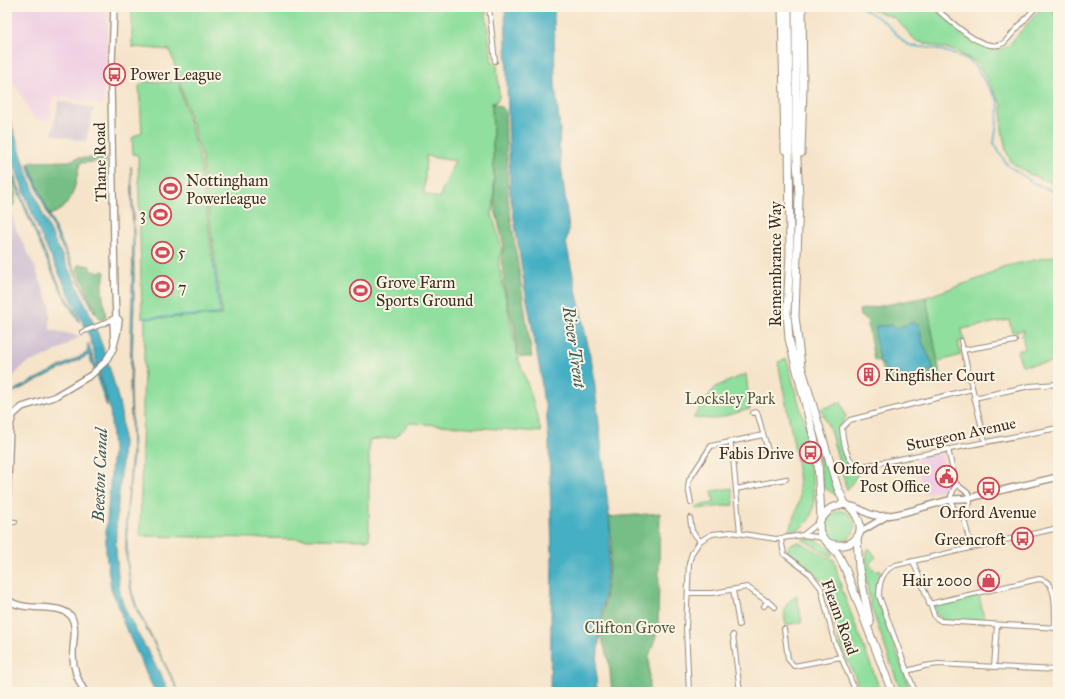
<svg xmlns="http://www.w3.org/2000/svg" width="1065" height="699" viewBox="0 0 1065 699" font-family="'IM FELL Great Primer',serif">
<style>
.built{fill:#f0d0e4}
.industrial{fill:#cebed1}
.green{fill:#90df9e;stroke:#66845e;fill-rule:evenodd}
.forest{fill:#74be85;stroke:#587452}
.water{fill:#45afc4;stroke:#406c71}
.lines{fill:none;stroke-linecap:round;stroke-linejoin:round}
.stream{stroke:#45afc4;stroke-width:1.5}
.minor-casing{stroke:#988774;stroke-width:6}
.tertiary-casing{stroke:#988774;stroke-width:8}
.trunk-casing{stroke:#988774;stroke-width:9}
.minor{stroke:#fff;stroke-width:4}
.tertiary{stroke:#fff;stroke-width:5.5}
.trunk{stroke:#fff;stroke-width:7}
.labels{text-anchor:middle;dominant-baseline:central;stroke-width:4;stroke-linejoin:round;paint-order:stroke}
.poi-label{font-size:16px;fill:#3b2a1e;stroke:#fcf5e5;text-anchor:start}
.street-label{font-size:16px;fill:#3b2a1e;stroke:#fcf5e5}
.park-label{font-size:16px;fill:#50573e;stroke:#fcf5e5}
.water-label{font-size:17px;font-style:italic;fill:#3e5958;stroke:#fcf5e5}
</style>
<rect width="100%" height="100%" fill="#fcf5e5"/>
<filter id="ink" filterUnits="userSpaceOnUse"><feTurbulence type="fractalNoise" baseFrequency=".025" numOctaves="2"/><feDisplacementMap in="SourceGraphic" scale="8" xChannelSelector="R" yChannelSelector="G"/><feConvolveMatrix kernelMatrix="1 2 1 2 8 2 1 2 1" color-interpolation-filters="sRGB"/></filter>
<filter id="wash" filterUnits="userSpaceOnUse"><feTurbulence type="fractalNoise" baseFrequency=".012" numOctaves="4" result="noise"/><feDisplacementMap in="SourceGraphic" scale="16" xChannelSelector="R" yChannelSelector="G"/><feGaussianBlur stdDeviation="0.9" result="paint"/><feColorMatrix in="noise" values="0 0 0 0 0 0 0 0 0 0 0 0 0 0 0 0 0 1.4 0 .05"/><feComposite in="paint" operator="in"/></filter>
<g filter="url(#wash)">
<rect width="100%" height="100%" fill="#f6e4ca"/>
<!-- built -->
<g class="built">
<path d="M 7,7 L 109,7 L 103,105 L 54,96 L 49,121 L 34,119 L 7,71 Z"/>
<path d="M 941,454 L 949,488 L 924,494 L 916,458 Z"/>
</g>
<!-- industrial -->
<g class="industrial">
<path d="M 59,101 L 94,108 L 86,142 L 52,134 Z"/>
<path d="M 7,199 L 16,229 L 34,265 L 50,306 L 50,330 L 81,336 L 53,353 L 25,364 L 7,383 Z"/>
</g>
<!-- green -->
<g class="green">
<path d="M 132,7 L 485,7 L 492,63 L 497,63 L 499,97 L 496,102 L 492,103 L 494,199 L 492,214 L 502,249 L 499,258 L 499,267 L 518,358 L 530,391 L 541,432 L 410,423 L 396,437 L 369,440 L 369,540 L 140,536 L 145,319 L 222,315 L 201,154 L 170,50 L 132,47 ZM 426,156 L 455,161 L 439,198 L 424,194 Z"/>
<path d="M 865,7 C 876,7 926,4 932,8 C 958,23 967,47 1002,49 L 1009,45 L 1042,7 L 1049,7 L 1058,18 L 1058,185 L 1029,174 L 1011,162 L 1006,150 L 1002,129 L 1002,105 L 977,63 L 955,51 L 916,41 L 895,18 Z"/>
<path d="M 145,82 L 178,82 L 199,156 L 220,314 L 142,318 L 138,155 L 133,154 L 132,138 L 142,132 L 139,86 Z"/>
<path d="M 1058,255 L 1058,363 L 1022,365 L 1017,351 L 1025,349 L 1022,334 L 1024,333 L 1024,330 L 1012,332 L 1009,320 L 962,329 L 964,341 L 958,342 L 961,355 L 937,362 L 926,297 L 984,277 L 1002,267 Z"/>
<path d="M 792,276 L 793,334 L 798,362 L 836,495 L 823,487 C 818,438 802,391 793,343 C 789,322 791,298 792,276 Z"/>
<path d="M 787,359 C 791,375 795,391 800,407 C 802,415 806,425 807,433 C 808,441 807,450 808,458 C 813,486 826,523 788,533 L 800,500 L 797,460 L 778,362 Z"/>
<path d="M 746,374 L 750,409 L 714,419 L 693,418 L 715,387 Z"/>
<path d="M 841,402 L 846,417 L 840,426 L 840,432 L 848,464 L 855,470 L 861,470 L 847,490 L 830,430 L 821,409 Z"/>
<path d="M 732,488 L 734,505 L 696,509 L 696,506 L 714,503 L 712,491 Z"/>
<circle cx="840" cy="526" r="15"/>
<path d="M 804,538 C 816,539 826,544 833,554 L 831,556 L 803,540 Z"/>
<path d="M 799,542 L 834,560 L 842,590 L 881,692 L 862,692 L 841,646 L 823,583 L 812,570 L 788,552 L 789,545 Z"/>
<path d="M 869,548 L 876,557 L 869,564 L 877,572 L 880,569 L 882,573 L 876,584 L 878,601 L 911,692 L 901,692 L 871,607 L 863,563 L 866,561 L 867,551 Z"/>
<path d="M 979,595 L 985,623 L 944,621 L 936,614 L 933,605 Z"/>
<path d="M 797,596 L 802,622 L 786,625 C 783,613 784,601 797,596 Z"/>
</g>
<!-- forest -->
<g class="forest">
<path d="M 492,103 L 500,106 L 505,110 L 508,199 L 532,357 L 521,357 L 518,354 L 514,327 L 506,297 L 501,257 L 504,247 L 495,209 Z"/>
<path d="M 7,157 C 12,173 18,188 14,205 L 7,209 Z"/>
<path d="M 78,158 L 107,158 L 107,161 L 80,163 C 75,185 74,208 49,215 L 29,164 L 31,162 L 69,161 Z"/>
<path d="M 79,264 L 90,266 L 90,270 L 98,272 L 104,271 L 105,273 L 102,289 L 106,318 L 101,320 C 89,306 87,284 77,270 Z"/>
<path d="M 926,297 L 940,374 L 887,386 L 880,363 L 883,364 L 888,374 L 898,372 L 907,378 L 934,369 L 922,341 L 919,325 L 911,323 L 893,329 L 877,350 L 880,362 L 874,360 L 867,320 L 860,316 L 859,310 Z"/>
<path d="M 660,513 L 658,630 L 649,656 L 649,692 L 612,692 L 609,663 L 601,636 L 612,543 L 609,517 Z"/>
</g>
<!-- water -->
<g class="water">
<path d="M 505,7 L 554,7 L 555,84 L 560,129 L 559,149 L 569,229 L 566,242 L 593,369 L 610,524 L 610,547 L 596,669 L 597,692 L 550,692 L 552,556 L 549,443 L 546,407 L 543,398 L 540,370 L 525,290 L 510,193 Z"/>
<path d="M 7,111 C 19,147 30,184 45,219 C 57,248 73,276 86,305 C 100,336 111,369 119,402 C 131,455 111,508 117,562 C 118,577 119,599 127,613 C 140,639 157,665 169,692 L 155,692 L 122,620 L 121,612 L 111,588 L 106,553 L 106,532 L 113,450 L 110,409 L 89,335 L 40,234 L 13,162 L 7,142 Z"/>
<path d="M 7,152 C 21,197 39,241 59,284 C 65,297 76,308 80,322 C 66,311 7,173 7,152 Z"/>
<path d="M 27,164 L 29,164 L 55,228 L 95,313 L 57,237 Z"/>
<path d="M 131,166 L 134,230 L 134,305 L 131,387 L 133,454 L 127,513 L 127,559 L 132,592 L 138,610 L 179,692 L 137,611 L 131,593 L 126,554 L 126,520 L 132,452 L 130,385 L 133,241 Z"/>
<path d="M 911,323 L 919,324 L 922,341 L 932,363 L 933,370 L 907,378 L 898,372 L 888,374 L 883,364 L 880,363 L 875,338 L 876,326 L 892,325 L 894,329 Z"/>
<path d="M 88,343 L 106,396 L 107,407 L 89,355 L 14,392 L 16,389 L 87,353 Z"/>
</g>
<g class="lines">
<!-- stream -->
<g class="stream">
<path d="M 861,7 L 885,22 L 905,43 L 912,46 L 938,49 L 967,59 L 974,65 L 998,101 L 999,108 L 994,143 L 1007,165 L 1034,183 L 1058,193"/>
<path d="M 142,318 L 220,314 L 213,260"/>
</g>
</g>
</g>
<g filter="url(#ink)">
<g class="lines">
<defs>
<g id="minor">
<path d="M 489,7 L 495,61"/>
<path d="M 934,7 C 949,19 983,55 1004,43 L 1036,7"/>
<path d="M 1053,7 L 1058,14"/>
<path d="M 82,332 L 105,323 L 116,317"/>
<path d="M 961,341 L 985,441"/>
<path d="M 963,350 L 1015,341"/>
<path d="M 972,389 L 850,420 L 842,428 C 843,441 847,468 863,466 L 1058,428"/>
<path d="M 974,398 L 1030,386 L 1058,384"/>
<path d="M 753,413 L 757,412 L 769,454"/>
<path d="M 730,441 L 733,458 L 740,533"/>
<path d="M 761,449 L 767,448"/>
<path d="M 948,449 L 956,484 L 951,496 L 953,508 L 963,515"/>
<path d="M 956,484 L 968,493 L 970,503 L 963,515 L 971,547"/>
<path d="M 736,489 L 786,479"/>
<path d="M 691,503 L 688,487 L 689,480 L 711,446 L 763,435"/>
<path d="M 690,518 L 692,531 L 700,541"/>
<path d="M 7,521 L 15,522"/>
<path d="M 803,535 L 819,522"/>
<path d="M 781,539 L 784,554 L 810,574 L 821,588 L 834,641 L 856,692"/>
<path d="M 913,561 L 935,617 L 941,621 L 1058,628"/>
<path d="M 733,590 L 739,625"/>
<path d="M 688,593 L 713,593 L 747,587 L 775,607"/>
<path d="M 929,604 L 1039,579 C 1059,581 1054,612 1055,628"/>
<path d="M 764,606 L 768,601"/>
<path d="M 784,629 L 788,659 L 794,666 L 841,657"/>
<path d="M 733,635 L 740,692"/>
<path d="M 994,667 L 997,625"/>
<path d="M 907,671 L 925,666 L 938,664 L 1058,670"/>
<path d="M 689,692 L 686,628 L 689,563 L 692,553 L 700,541 L 712,534 L 731,532 L 776,539 L 803,535 L 823,538"/>
<path d="M 915,692 L 879,596 C 879,583 883,569 896,565 L 1058,528"/>
</g>
<g id="tertiary">
<path d="M 114,342 L 113,322 L 116,317"/>
<path d="M 7,506 L 10,426 L 13,415 L 22,407 L 54,397 L 91,375 L 105,362 L 113,349 L 117,334 L 119,320 L 116,317 L 115,292 L 111,88 L 114,7"/>
<path d="M 849,506 C 860,506 867,516 878,516 C 902,516 927,505 950,500 C 961,497 966,501 977,496 L 1058,477"/>
<path d="M 860,532 L 887,516"/>
<path d="M 7,599 C 24,614 57,601 71,616 C 78,628 72,644 73,656 C 73,670 78,681 85,692"/>
</g>
<g id="trunk">
<path d="M 782,7 L 785,150"/>
<path d="M 788,7 L 790,254 L 787,312 L 789,339 L 815,442 L 818,462 L 821,517"/>
<path d="M 796,7 L 796,142 L 799,196 L 795,316 L 801,366 L 837,486 L 845,504"/>
<path d="M 801,153 L 803,88 L 802,7"/>
<path d="M 845,504 C 852,507 856,514 859,521 C 869,552 812,555 820,520 L 831,508 Z"/>
<path d="M 857,537 L 859,569 L 870,623"/>
<path d="M 827,542 L 838,554 L 845,568 L 892,692"/>
</g>
</defs>
<!-- minor casing -->
<use href="#minor" class="minor-casing"/>
<!-- tertiary casing -->
<use href="#tertiary" class="tertiary-casing"/>
<!-- trunk casing -->
<use href="#trunk" class="trunk-casing"/>
<!-- minor -->
<use href="#minor" class="minor"/>
<!-- tertiary -->
<use href="#tertiary" class="tertiary"/>
<!-- trunk -->
<use href="#trunk" class="trunk"/>
</g>
</g>
<!-- icons -->
<defs>
<symbol id="bus-ring" viewBox="-11 -11 22 22"><circle r="9.5" fill="#fcf5e5" stroke="#d1495b" stroke-width="1.5"/><path d="M-5-6H5V4H4V6H2V4H-2V6H-4V4H-5ZM-3.5-4V0h7V-4ZM-3.5 1.2v1.5H-2V1.2ZM2 1.2v1.5H3.5V1.2Z" fill="#d1495b"/></symbol>
<symbol id="stadium-ring" viewBox="-11 -11 22 22"><circle r="9.5" fill="#fcf5e5" stroke="#d1495b" stroke-width="1.5"/><path d="M0-5a6.5 5 0 1 0 0 10a6.5 5 0 1 0 0-10ZM-3.5-1.8h7v3.6h-7Z" fill="#d1495b"/></symbol>
<symbol id="building-ring" viewBox="-11 -11 22 22"><circle r="9.5" fill="#fcf5e5" stroke="#d1495b" stroke-width="1.5"/><path d="M-4-6H4V6H1V3H-1V6H-4ZM-2.5-4.3h1.7v1.8h-1.7ZM.8-4.3h1.7v1.8H.8ZM-2.5-1h1.7V.8h-1.7ZM.8-1h1.7V.8H.8Z" fill="#d1495b"/></symbol>
<symbol id="civic-ring" viewBox="-11 -11 22 22"><circle r="9.5" fill="#fcf5e5" stroke="#d1495b" stroke-width="1.5"/><path d="M-.6-6.5H3V-4.5H.6V-3L4-1V1h2V6H-6V1h2V-1L-.6-3ZM-1.2 2.5V6h2.4V2.5Z" fill="#d1495b"/></symbol>
<symbol id="shop-ring" viewBox="-11 -11 22 22"><circle r="9.5" fill="#fcf5e5" stroke="#d1495b" stroke-width="1.5"/><path d="M-5-2.5h2.3a2.7 3.5 0 0 1 5.4 0H5L5.5 6h-11ZM-1.5-2.5h3a1.5 2.3 0 0 0-3 0Z" fill="#d1495b"/></symbol>
</defs>
<g fill-rule="evenodd">
<use href="#bus-ring" x="102" y="62" width="25" height="25"/>
<use href="#stadium-ring" x="158" y="176" width="25" height="25"/>
<use href="#stadium-ring" x="148" y="202" width="25" height="25"/>
<use href="#stadium-ring" x="150" y="240" width="25" height="25"/>
<use href="#stadium-ring" x="150" y="274" width="25" height="25"/>
<use href="#stadium-ring" x="348" y="278" width="25" height="25"/>
<use href="#building-ring" x="856" y="362" width="25" height="25"/>
<use href="#bus-ring" x="798" y="440" width="25" height="25"/>
<use href="#civic-ring" x="934" y="464" width="25" height="25"/>
<use href="#bus-ring" x="976" y="476" width="25" height="25"/>
<use href="#bus-ring" x="1010" y="526" width="25" height="25"/>
<use href="#shop-ring" x="976" y="568" width="25" height="25"/>
</g>
<g class="labels">
<!-- poi labels -->
<g class="poi-label">
<text x="130" y="74">Power League</text>
<text x="186" y="180">Nottingham<tspan x="186" dy="18">Powerleague</tspan></text>
<text x="146" y="214" text-anchor="end">3</text>
<text x="178" y="252">5</text>
<text x="376" y="282">Grove Farm<tspan x="376" dy="18">Sports Ground</tspan></text>
<text x="178" y="287">7</text>
<text x="884" y="375">Kingfisher Court</text>
<text x="794" y="453" text-anchor="end">Fabis Drive</text>
<text x="930" y="468" text-anchor="end">Orford Avenue<tspan x="930" dy="18">Post Office</tspan></text>
<text x="988" y="512" text-anchor="middle">Orford Avenue</text>
<text x="1006" y="539" text-anchor="end">Greencroft</text>
<text x="972" y="580" text-anchor="end">Hair 2000</text>
</g>
<!-- street labels -->
<g class="street-label">
<text transform="translate(100 162) rotate(-91)">Thane Road</text>
<text transform="translate(775 264) rotate(-90)">Remembrance Way</text>
<text transform="translate(961 434) rotate(-12)">Sturgeon Avenue</text>
<text transform="translate(840 617) rotate(70)">Fleam Road</text>
</g>
<!-- park labels -->
<g class="park-label">
<text x="730" y="398">Locksley Park</text>
<text x="630" y="627">Clifton Grove</text>
</g>
<!-- water labels -->
<g class="water-label">
<text transform="translate(574 347) rotate(82)">River Trent</text>
<text transform="translate(100 475) rotate(-88)">Beeston Canal</text>
</g>
</g>
<!-- margin -->
<rect width="1065" height="699" fill="none" stroke="#fcf5e5" stroke-width="24"/>
</svg>
